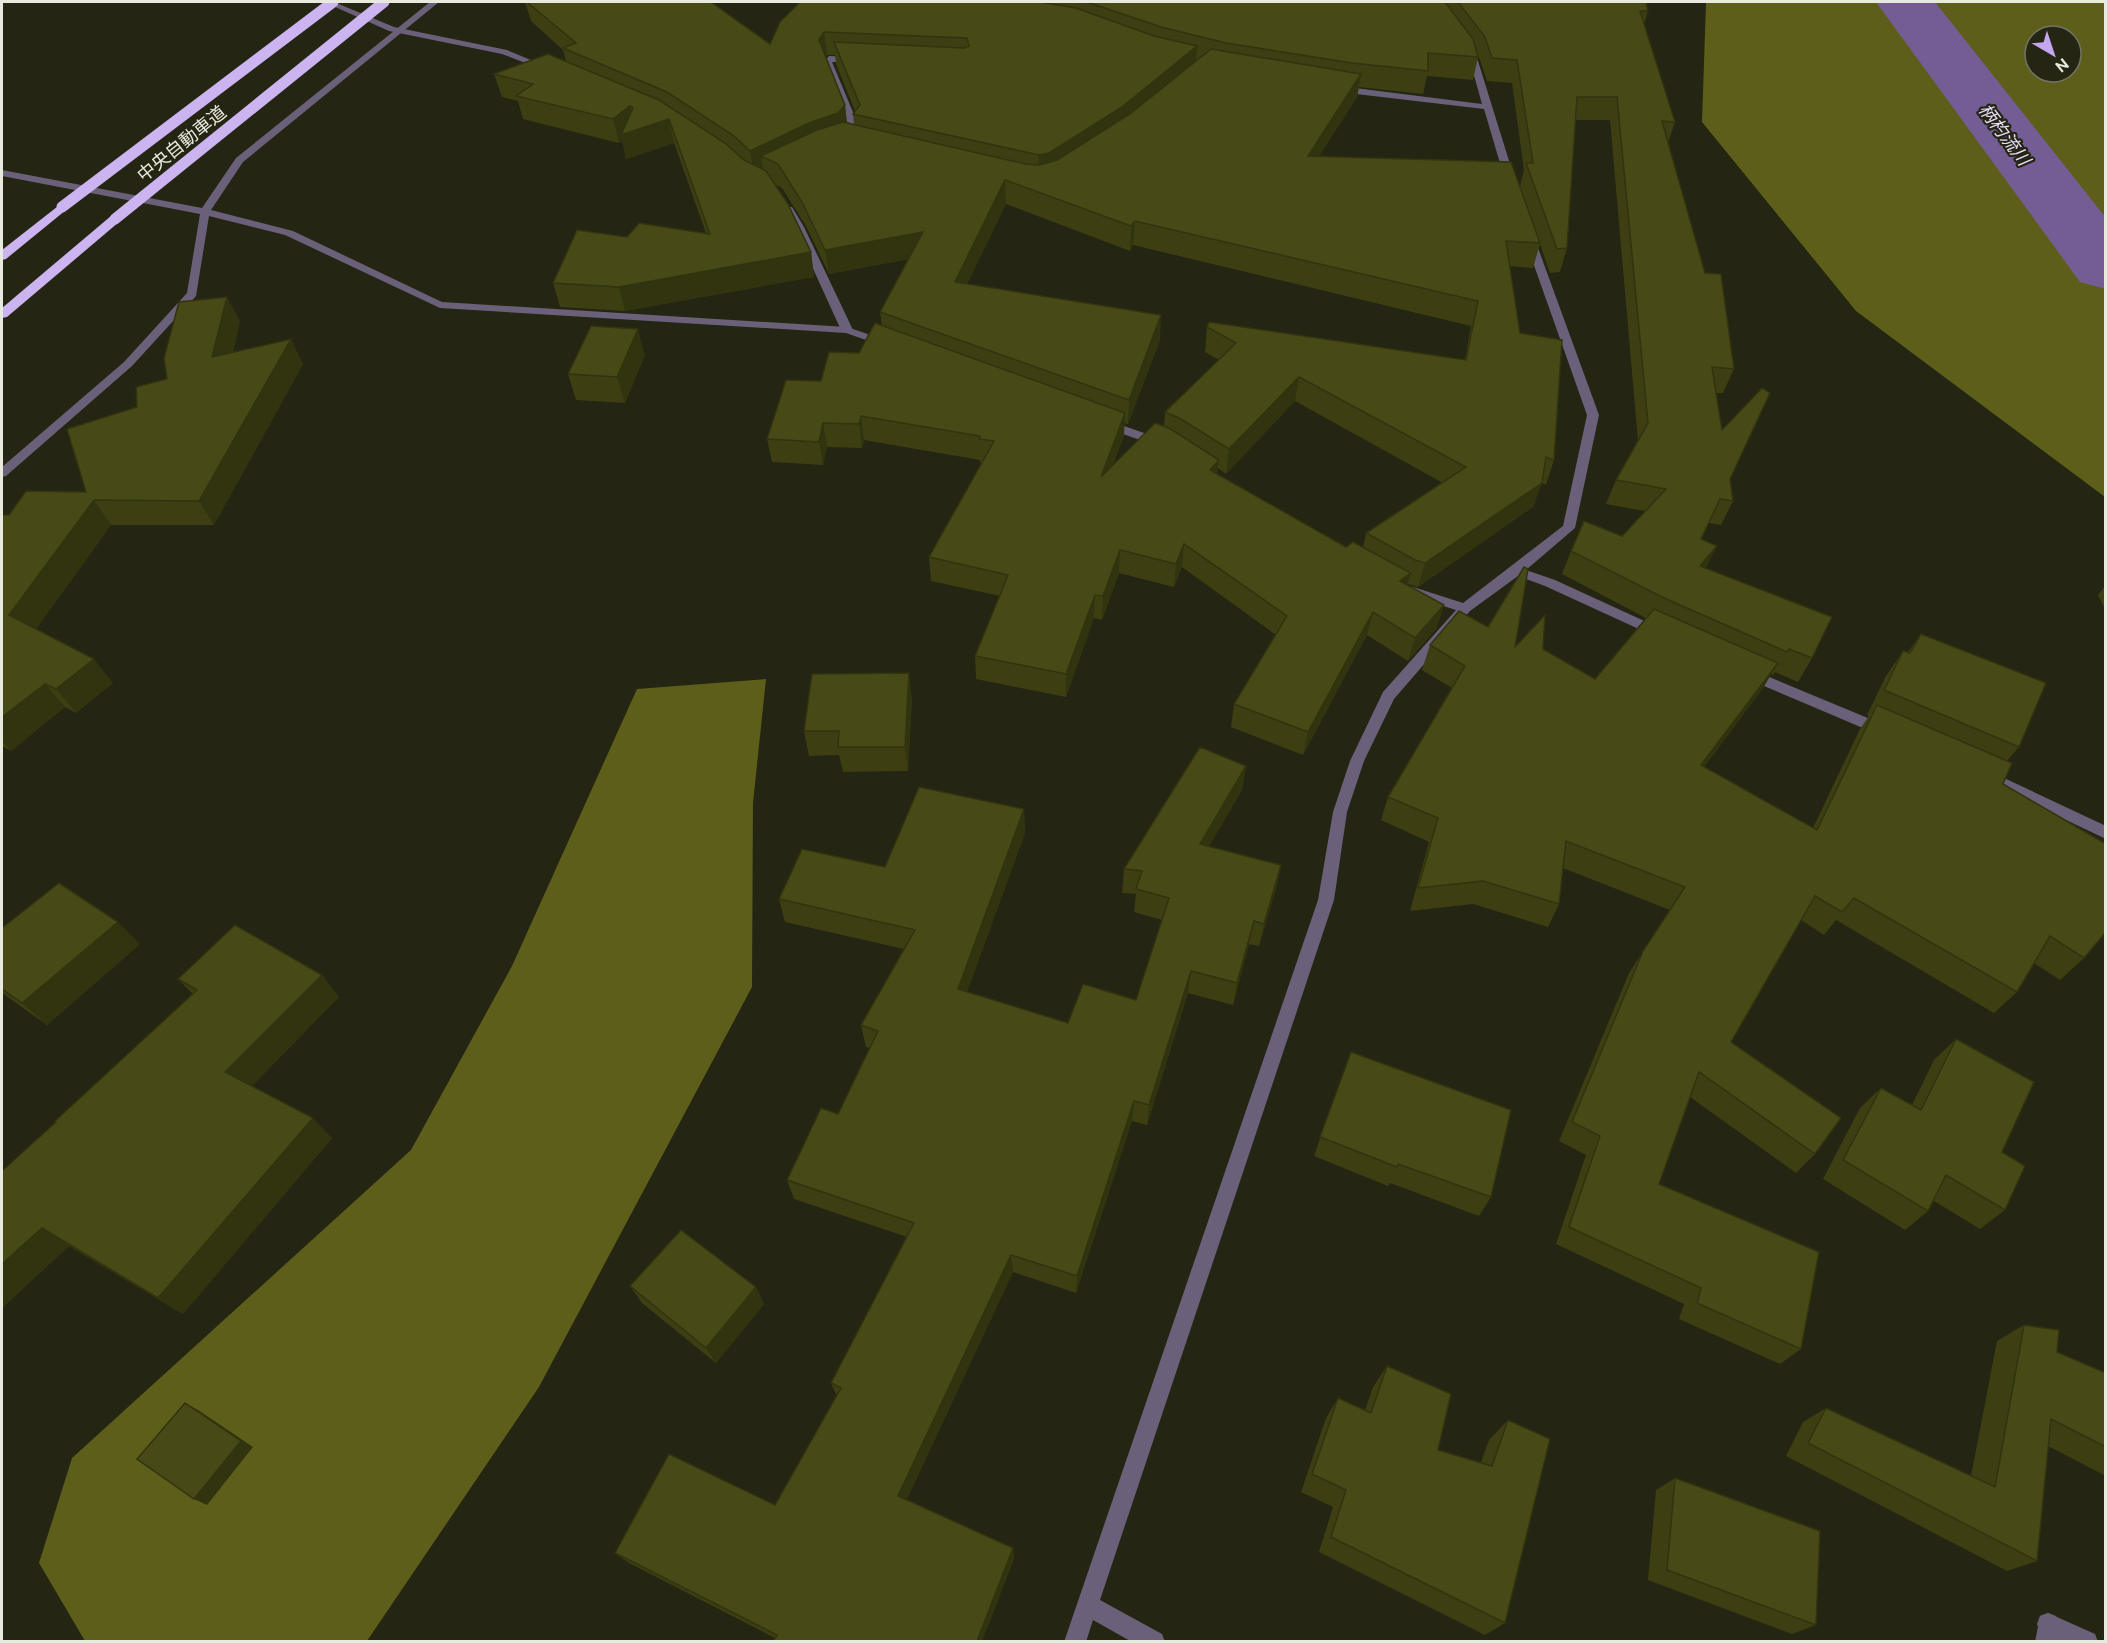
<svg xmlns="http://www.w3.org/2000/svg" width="2107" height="1643" viewBox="0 0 2107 1643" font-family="Ubuntu,'Noto Sans JP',sans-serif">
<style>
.forest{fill:#5c5e1a;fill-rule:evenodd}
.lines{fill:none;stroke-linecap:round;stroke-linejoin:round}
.river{fill:#745d95;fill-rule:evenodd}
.service{fill:#6a6079;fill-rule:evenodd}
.minor{fill:#6a6079;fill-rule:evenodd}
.motorway{fill:#ccb4f1;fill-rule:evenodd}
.motorway-bridge{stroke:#ccb4f1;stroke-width:11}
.wall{fill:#3d3f13;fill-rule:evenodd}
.shaded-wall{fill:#32330f}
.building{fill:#474916;stroke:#32330f;stroke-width:1.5}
.labels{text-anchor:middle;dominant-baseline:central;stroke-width:4.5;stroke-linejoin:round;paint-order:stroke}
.far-water-label{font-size:18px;font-style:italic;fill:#e9dcfe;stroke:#242512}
.far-street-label{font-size:18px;fill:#e9eade;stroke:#242512}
</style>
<rect width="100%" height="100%" fill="#242512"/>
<!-- forest -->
<g class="forest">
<path d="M 1706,2 L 2105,2 L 2105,497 L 1856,311 L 1702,122 ZM 2035,36 L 2071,36 L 2071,72 L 2035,72 Z"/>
<path d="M 766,679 L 753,803 L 752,987 L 539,1387 L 367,1641 L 85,1641 L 39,1563 L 72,1458 L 411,1150 L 512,966 L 637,689 Z"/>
</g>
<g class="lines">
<!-- river -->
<path class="river" d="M 1876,2 L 1935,2 L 2106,218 L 2106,289 L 2080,282 Z"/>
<!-- service -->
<g class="service">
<path d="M 324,2 L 334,2 L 394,27 L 507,50 L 550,68 L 546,71 L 502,54 L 389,31 Z"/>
<path d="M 784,207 L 792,207 L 804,227 L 853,330 L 851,332 L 843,332 L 841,330 L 794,227 L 783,209 Z"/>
<path d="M 2048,1613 L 2095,1634 L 2098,1642 L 2062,1642 L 2040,1632 L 2037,1624 L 2040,1616 Z"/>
</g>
<!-- minor -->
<g class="minor">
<path d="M 430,2 L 439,2 L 243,162 L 211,210 L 293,231 L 442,302 L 847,327 L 891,342 L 891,346 L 883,346 L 846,333 L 440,308 L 285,235 L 209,216 L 196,296 L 132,366 L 6,476 L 2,477 L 2,467 L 124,362 L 187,293 L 200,214 L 2,176 L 2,170 L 202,208 L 236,158 Z"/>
<path d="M 1463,48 L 1469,48 L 1478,61 L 1515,180 L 1513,182 L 1505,180 L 1484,109 L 1339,92 L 1334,89 L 1339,86 L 1482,104 L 1470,61 L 1462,50 Z"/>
<path d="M 829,56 L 856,57 L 860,60 L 856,63 L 832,62 L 860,129 L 847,140 L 842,137 L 850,129 L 824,62 Z"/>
<path d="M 1529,234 L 1534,237 L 1599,415 L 1575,528 L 1526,570 L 1555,580 L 1664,630 L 1666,633 L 1659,638 L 1654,636 L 1545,586 L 1518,576 L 1470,611 L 1394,699 L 1364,761 L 1347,812 L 1334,900 L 1100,1600 L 1162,1634 L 1165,1642 L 1132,1642 L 1093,1620 L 1086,1642 L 1064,1642 L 1318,900 L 1333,812 L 1350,761 L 1383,692 L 1456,610 L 1405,594 L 1403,591 L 1410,586 L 1463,603 L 1563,526 L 1587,415 L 1524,237 Z"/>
<path d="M 1107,420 L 1164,440 L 1166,443 L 1160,447 L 1103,427 L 1103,421 Z"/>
<path d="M 1750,669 L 1887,726 L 1889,730 L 1887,734 L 1877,734 L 1745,678 L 1743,674 L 1745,670 Z"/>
<path d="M 1987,770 L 2106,826 L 2106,839 L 1982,780 L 1980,776 L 1982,772 Z"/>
<path d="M 2048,1613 L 2056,1616 L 2059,1624 L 2057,1642 L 2035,1642 L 2040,1616 Z"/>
</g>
<!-- motorway -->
<g class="motorway">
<path d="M 62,203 L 68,207 L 66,210 L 6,259 L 2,260 L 2,250 Z"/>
<path d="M 115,215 L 119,216 L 119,222 L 7,317 L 2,318 L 2,308 L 111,216 Z"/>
</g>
<!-- motorway-bridge -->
<g class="motorway-bridge">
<path d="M 62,207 L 333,2"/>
<path d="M 115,219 L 384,2"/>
</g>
</g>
<!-- wall -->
<g class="wall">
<path d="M 525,2 L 711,2 L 770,44 L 800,2 L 1646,2 L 1648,11 L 1644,24 L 1675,122 L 1668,143 L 1705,273 L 1734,369 L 1723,393 L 1716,393 L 1733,501 L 1721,525 L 1709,523 L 1701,539 L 1706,568 L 1812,658 L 1798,682 L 1775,672 L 1773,675 L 1771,674 L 1763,688 L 1704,767 L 1813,828 L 1860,729 L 1869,716 L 1867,715 L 1886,676 L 1903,651 L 1908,652 L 1921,634 L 2019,747 L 2007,761 L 2003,784 L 2084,958 L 2060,980 L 2034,963 L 2017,992 L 1994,1013 L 1836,920 L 1824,935 L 1801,920 L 1731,1042 L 1815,1154 L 1796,1173 L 1690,1097 L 1659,1184 L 1801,1349 L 1780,1364 L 1679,1319 L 1684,1304 L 1556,1244 L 1586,1155 L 1559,1141 L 1629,973 L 1670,910 L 1563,868 L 1559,904 L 1548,927 L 1473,904 L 1410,911 L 1429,842 L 1381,820 L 1388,797 L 1452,688 L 1422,670 L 1430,645 L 1515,647 L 1543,649 L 1595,679 L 1646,618 L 1562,574 L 1571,551 L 1622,536 L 1645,511 L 1606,504 L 1616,480 L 1638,441 L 1610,120 L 1575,120 L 1567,248 L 1560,272 L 1550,273 L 1540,244 L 1533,268 L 1509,266 L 1520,333 L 1554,460 L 1546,485 L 1542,483 L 1533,507 L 1418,587 L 1408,584 L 1408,585 L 1437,628 L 1408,661 L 1367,635 L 1303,755 L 1231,727 L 1234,704 L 1276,635 L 1182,567 L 1174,587 L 1119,573 L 1102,620 L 1094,618 L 1066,697 L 976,679 L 975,656 L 1000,596 L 931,581 L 929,557 L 982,463 L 980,463 L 980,460 L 864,440 L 862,448 L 827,447 L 823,465 L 772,462 L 767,439 L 821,381 L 859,353 L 882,326 L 880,312 L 909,259 L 829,274 L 806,226 L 782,188 L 776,185 L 811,252 L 814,277 L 625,311 L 560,307 L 553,283 L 627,237 L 706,233 L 674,143 L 626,159 L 622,140 L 619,143 L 523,119 L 518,101 L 502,97 L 494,74 L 566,61 L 563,50 L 531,21 ZM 827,55 L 835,55 L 836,64 L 855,111 L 853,114 L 854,124 L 847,122 L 845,105 L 826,57 ZM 1478,57 L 1480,60 L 1487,81 L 1512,83 L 1524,170 L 1520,186 L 1319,156 L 1357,97 L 1359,87 L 1423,94 L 1427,76 L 1473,80 ZM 1006,204 L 1130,251 L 1133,245 L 1471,326 L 1465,360 L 1207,327 L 1205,352 L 1219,360 L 1165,412 L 1164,427 L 1113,464 L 1124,436 L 1124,423 L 1128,424 L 1160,340 L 967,284 ZM 1295,401 L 1443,483 L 1366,533 L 1363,548 L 1346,547 L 1217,474 L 1218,468 L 1226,474 Z"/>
<path d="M 240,321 L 233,352 L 303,364 L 214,525 L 111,525 L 36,629 L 113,683 L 76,713 L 65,707 L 11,751 L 2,746 L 2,515 L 9,515 L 86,492 L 167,379 Z"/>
<path d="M 645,355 L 625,403 L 576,400 L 568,374 Z"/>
<path d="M 2106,585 L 2106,611 L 2098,595 Z"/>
<path d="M 912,698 L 908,771 L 843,772 L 839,755 L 809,756 L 804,731 Z"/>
<path d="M 1246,766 L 1242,790 L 1209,846 L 1281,865 L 1276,889 L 1259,946 L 1249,944 L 1233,1005 L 1188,993 L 1147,1125 L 1132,1121 L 1076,1293 L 1013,1272 L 907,1499 L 1013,1548 L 1014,1559 L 982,1641 L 773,1641 L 775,1638 L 629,1563 L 615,1553 L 775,1505 L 837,1396 L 831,1383 L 907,1237 L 794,1199 L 787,1180 L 838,1114 L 870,1048 L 866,1047 L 861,1025 L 904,949 L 785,922 L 779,899 L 885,867 L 1024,809 L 1025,833 L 967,992 L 1068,1023 L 1136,1000 L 1162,920 L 1134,912 L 1136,894 L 1122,893 L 1124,869 Z"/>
<path d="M 2,928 L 140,944 L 47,1025 L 2,993 Z"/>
<path d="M 322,975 L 339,997 L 252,1086 L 332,1138 L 183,1314 L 69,1246 L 2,1308 L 56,1122 L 193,994 L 178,979 Z"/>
<path d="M 1956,1039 L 2002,1152 L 2005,1210 L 1980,1229 L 1934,1201 L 1928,1211 L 1905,1230 L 1823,1179 L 1860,1108 L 1881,1088 L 1912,1105 L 1934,1060 Z"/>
<path d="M 1351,1052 L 1491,1197 L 1479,1216 L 1390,1183 L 1388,1186 L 1314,1156 Z"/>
<path d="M 630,1286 L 756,1287 L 764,1304 L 716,1363 L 642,1303 Z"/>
<path d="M 2024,1325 L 2057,1352 L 2106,1373 L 2106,1476 L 2048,1446 L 2037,1561 L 2007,1571 L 1786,1456 L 1803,1422 L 1826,1408 L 1971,1476 L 1997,1341 Z"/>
<path d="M 1387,1366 L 1438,1450 L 1481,1462 L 1489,1440 L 1508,1420 L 1505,1623 L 1485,1635 L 1319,1552 L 1333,1507 L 1301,1492 L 1326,1418 L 1338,1398 L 1365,1410 L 1373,1387 Z"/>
<path d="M 1675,1478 L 1816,1625 L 1792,1634 L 1648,1580 L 1656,1490 Z"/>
</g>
<!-- shaded-wall -->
<g class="shaded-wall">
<path d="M 824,32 L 827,55 L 822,63 L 819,40 Z"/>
<path d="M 1197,46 L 1195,69 L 1039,179 L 1039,155 Z"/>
<path d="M 1361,74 L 1357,97 L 1304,180 L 1308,156 Z"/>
<path d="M 845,105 L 847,129 L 761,156 L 763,170 L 754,174 L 750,151 Z"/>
<path d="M 630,106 L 636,129 L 669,119 L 674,143 L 626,159 L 622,140 L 619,143 L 613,119 Z"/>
<path d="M 1005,180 L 1006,204 L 956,307 L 955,282 Z"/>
<path d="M 1135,221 L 1133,245 L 1130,251 L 1131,226 Z"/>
<path d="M 923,232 L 925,256 L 829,274 L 825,250 Z"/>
<path d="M 811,252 L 814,277 L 625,311 L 619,287 Z"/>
<path d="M 227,297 L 240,321 L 226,382 L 212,357 Z"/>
<path d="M 1161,315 L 1160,340 L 1128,424 L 1129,400 Z"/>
<path d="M 638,329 L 645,355 L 625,403 L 617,377 Z"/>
<path d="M 291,339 L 303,364 L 214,525 L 199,501 Z"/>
<path d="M 1299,377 L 1295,401 L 1226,474 L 1229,449 Z"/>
<path d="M 1125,413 L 1124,436 L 1100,500 L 1101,477 Z"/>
<path d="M 861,416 L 864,440 L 862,448 L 859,424 Z"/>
<path d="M 823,423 L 827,447 L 823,465 L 819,442 Z"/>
<path d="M 1219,460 L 1216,484 L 1210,470 Z"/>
<path d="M 1542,483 L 1533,507 L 1418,587 L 1425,563 Z"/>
<path d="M 94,500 L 111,525 L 29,639 L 9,615 Z"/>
<path d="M 1184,544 L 1182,567 L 1174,587 L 1176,564 Z"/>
<path d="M 1717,546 L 1705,570 L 1700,566 Z"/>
<path d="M 1120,550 L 1119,573 L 1102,620 L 1103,596 Z"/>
<path d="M 1411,573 L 1404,597 L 1400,581 Z"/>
<path d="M 1095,595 L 1094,618 L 1066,697 L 1066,674 Z"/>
<path d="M 1444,605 L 1437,628 L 1408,661 L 1415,638 Z"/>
<path d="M 1373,612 L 1367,635 L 1303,755 L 1308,732 Z"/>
<path d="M 94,659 L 113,683 L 76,713 L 56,689 Z"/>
<path d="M 1778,663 L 1763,688 L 1688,789 L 1701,765 Z"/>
<path d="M 909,673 L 912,698 L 908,771 L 905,747 Z"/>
<path d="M 45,684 L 65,707 L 11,751 L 2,741 L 2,717 Z"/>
<path d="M 1246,766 L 1242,790 L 1197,867 L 1200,844 Z"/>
<path d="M 1024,809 L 1025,833 L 960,1011 L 958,989 Z"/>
<path d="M 1281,865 L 1276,889 L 1259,946 L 1264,924 Z"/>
<path d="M 1254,921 L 1249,944 L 1233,1005 L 1237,983 Z"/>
<path d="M 118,922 L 140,944 L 47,1025 L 22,1003 Z"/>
<path d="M 1191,971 L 1188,993 L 1147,1125 L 1149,1105 Z"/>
<path d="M 322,975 L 339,997 L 246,1092 L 225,1072 Z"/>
<path d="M 1134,1101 L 1132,1121 L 1076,1293 L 1077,1276 Z"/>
<path d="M 313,1118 L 332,1138 L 183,1314 L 158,1298 Z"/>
<path d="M 42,1228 L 69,1246 L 2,1308 L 2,1264 Z"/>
<path d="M 1011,1255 L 1013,1272 L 903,1507 L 898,1496 Z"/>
<path d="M 756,1287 L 764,1304 L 716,1363 L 706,1348 Z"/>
<path d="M 185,1403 L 198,1410 L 253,1447 L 207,1505 L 194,1499 Z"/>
<path d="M 1013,1548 L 1014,1559 L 982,1641 L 977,1641 Z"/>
</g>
<!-- building -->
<g class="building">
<path d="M 527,2 L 711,2 L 770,44 L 780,22 L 800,2 L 1040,2 L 1076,8 L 1154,36 L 1197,46 L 1122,107 L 1049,153 L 1039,155 L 853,114 L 860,105 L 834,42 L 964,48 L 969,46 L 967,38 L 824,32 L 819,40 L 845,105 L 838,113 L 809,123 L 750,151 L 734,136 L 667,92 L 563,48 L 576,43 Z"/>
<path d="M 1087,2 L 1445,2 L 1473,39 L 1478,57 L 1428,53 L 1428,71 L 1352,63 L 1226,43 L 1161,27 Z"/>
<path d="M 1458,2 L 1646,2 L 1648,11 L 1640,11 L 1675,122 L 1662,121 L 1705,273 L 1721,274 L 1734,369 L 1712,367 L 1722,430 L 1762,388 L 1770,393 L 1730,479 L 1733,501 L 1720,499 L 1701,539 L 1717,546 L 1700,566 L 1832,617 L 1812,658 L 1789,649 L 1787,652 L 1664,598 L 1571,551 L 1584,521 L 1622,536 L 1666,489 L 1616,480 L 1648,423 L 1617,97 L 1577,97 L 1567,248 L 1557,249 L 1526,163 L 1533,163 L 1517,60 L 1492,58 L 1485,37 Z"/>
<path d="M 1211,49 L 1361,74 L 1308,156 L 1511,162 L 1540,243 L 1506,241 L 1520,333 L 1562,340 L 1554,460 L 1546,457 L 1542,483 L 1425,563 L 1415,560 L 1366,533 L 1466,467 L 1299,377 L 1229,449 L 1179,418 L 1165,412 L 1236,343 L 1207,327 L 1209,322 L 1466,360 L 1478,301 L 1135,221 L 1131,226 L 1005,180 L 955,282 L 1161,315 L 1129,400 L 880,312 L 923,232 L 825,250 L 802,202 L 778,164 L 761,156 L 817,130 L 843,122 L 1026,164 L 1040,165 L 1057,160 L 1130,114 Z"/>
<path d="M 548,54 L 659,100 L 725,143 L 744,160 L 766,171 L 788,204 L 811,252 L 619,287 L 553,283 L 577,230 L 627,237 L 639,223 L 710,234 L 669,119 L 621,135 L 633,108 L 630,106 L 613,119 L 516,96 L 533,84 L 494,74 Z"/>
<path d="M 227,297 L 212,357 L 291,339 L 199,501 L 94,500 L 9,615 L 94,659 L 56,689 L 45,684 L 2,717 L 2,515 L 9,515 L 26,491 L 86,492 L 67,429 L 137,407 L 136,387 L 167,379 L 164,358 L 179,302 Z"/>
<path d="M 875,323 L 1125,413 L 1101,477 L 1155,423 L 1169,428 L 1219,460 L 1210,470 L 1346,547 L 1353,542 L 1411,573 L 1400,581 L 1444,605 L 1415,638 L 1373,612 L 1308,732 L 1234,704 L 1287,616 L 1184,544 L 1176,564 L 1120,550 L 1103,596 L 1095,595 L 1066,674 L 975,656 L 1008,575 L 929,557 L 994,441 L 979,439 L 980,436 L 861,416 L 859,424 L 823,423 L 819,442 L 767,439 L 786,380 L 821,381 L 829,352 L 859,353 Z"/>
<path d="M 591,326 L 638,329 L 617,377 L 568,374 Z"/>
<path d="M 1524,567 L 1528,569 L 1515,647 L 1545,615 L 1543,649 L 1595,679 L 1654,609 L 1778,663 L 1701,765 L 1817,830 L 1877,705 L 2012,763 L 2003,784 L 2106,844 L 2106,932 L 2084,958 L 2050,936 L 2017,992 L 1854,898 L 1842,912 L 1815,896 L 1731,1042 L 1841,1118 L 1815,1154 L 1699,1072 L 1659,1184 L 1819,1252 L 1801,1349 L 1697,1303 L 1701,1288 L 1569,1227 L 1600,1136 L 1572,1122 L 1643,951 L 1685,887 L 1566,841 L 1559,904 L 1483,881 L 1418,888 L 1438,818 L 1388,797 L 1465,666 L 1430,645 L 1459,611 L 1488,627 Z"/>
<path d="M 1921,634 L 2046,683 L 2019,747 L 1884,690 L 1903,651 L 1910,653 Z"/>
<path d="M 909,673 L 905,747 L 838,747 L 839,731 L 804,731 L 812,674 Z"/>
<path d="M 1200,747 L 1246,766 L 1200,844 L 1281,865 L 1264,924 L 1254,921 L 1237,983 L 1191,971 L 1149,1105 L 1134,1101 L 1077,1276 L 1011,1255 L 898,1496 L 1013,1548 L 977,1641 L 773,1641 L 777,1635 L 615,1553 L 669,1454 L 775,1505 L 841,1388 L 831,1383 L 914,1223 L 787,1180 L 821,1108 L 838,1114 L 878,1031 L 861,1025 L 915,930 L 779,899 L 802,849 L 885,867 L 919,787 L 1024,809 L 958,989 L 1068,1023 L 1083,984 L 1136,1000 L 1169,898 L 1136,889 L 1142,871 L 1124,869 Z"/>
<path d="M 59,883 L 118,922 L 22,1003 L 2,989 L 2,928 Z"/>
<path d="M 235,925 L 322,975 L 225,1072 L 313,1118 L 158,1298 L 42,1228 L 2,1264 L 2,1171 L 56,1122 L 55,1121 L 197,990 L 178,979 Z"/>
<path d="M 1956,1039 L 2034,1082 L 2002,1152 L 2025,1166 L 2005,1210 L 1946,1175 L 1928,1211 L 1843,1160 L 1881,1088 L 1921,1110 Z"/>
<path d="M 1351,1052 L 1511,1110 L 1491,1197 L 1398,1164 L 1397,1167 L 1320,1137 Z"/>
<path d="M 681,1230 L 756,1287 L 706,1348 L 630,1286 Z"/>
<path d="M 2024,1325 L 2059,1330 L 2057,1352 L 2106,1373 L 2106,1447 L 2051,1419 L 2037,1561 L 1808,1443 L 1826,1408 L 1995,1487 Z"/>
<path d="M 1387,1366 L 1451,1394 L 1438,1450 L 1492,1466 L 1508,1420 L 1550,1439 L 1505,1623 L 1331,1537 L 1346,1490 L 1312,1474 L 1338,1398 L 1371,1413 Z"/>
<path d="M 185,1403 L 241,1441 L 194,1499 L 137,1459 Z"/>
<path d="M 1675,1478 L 1820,1531 L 1816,1625 L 1667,1570 Z"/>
</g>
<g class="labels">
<!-- far-water labels -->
<g class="far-water-label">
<text transform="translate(2005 134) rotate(53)">柄杓流川</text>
</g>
<!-- far-street labels -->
<g class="far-street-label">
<text transform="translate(181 143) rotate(-39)">中央自動車道</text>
</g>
</g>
<!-- border -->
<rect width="2107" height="1643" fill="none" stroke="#e9eade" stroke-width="6"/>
<!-- north arrow -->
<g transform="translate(2053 54) rotate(141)"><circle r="28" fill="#242512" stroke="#737464" stroke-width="1.5"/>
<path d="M0-4.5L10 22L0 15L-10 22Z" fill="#c5a7f1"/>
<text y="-9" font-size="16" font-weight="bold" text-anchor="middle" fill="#e9eade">N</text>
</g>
</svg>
